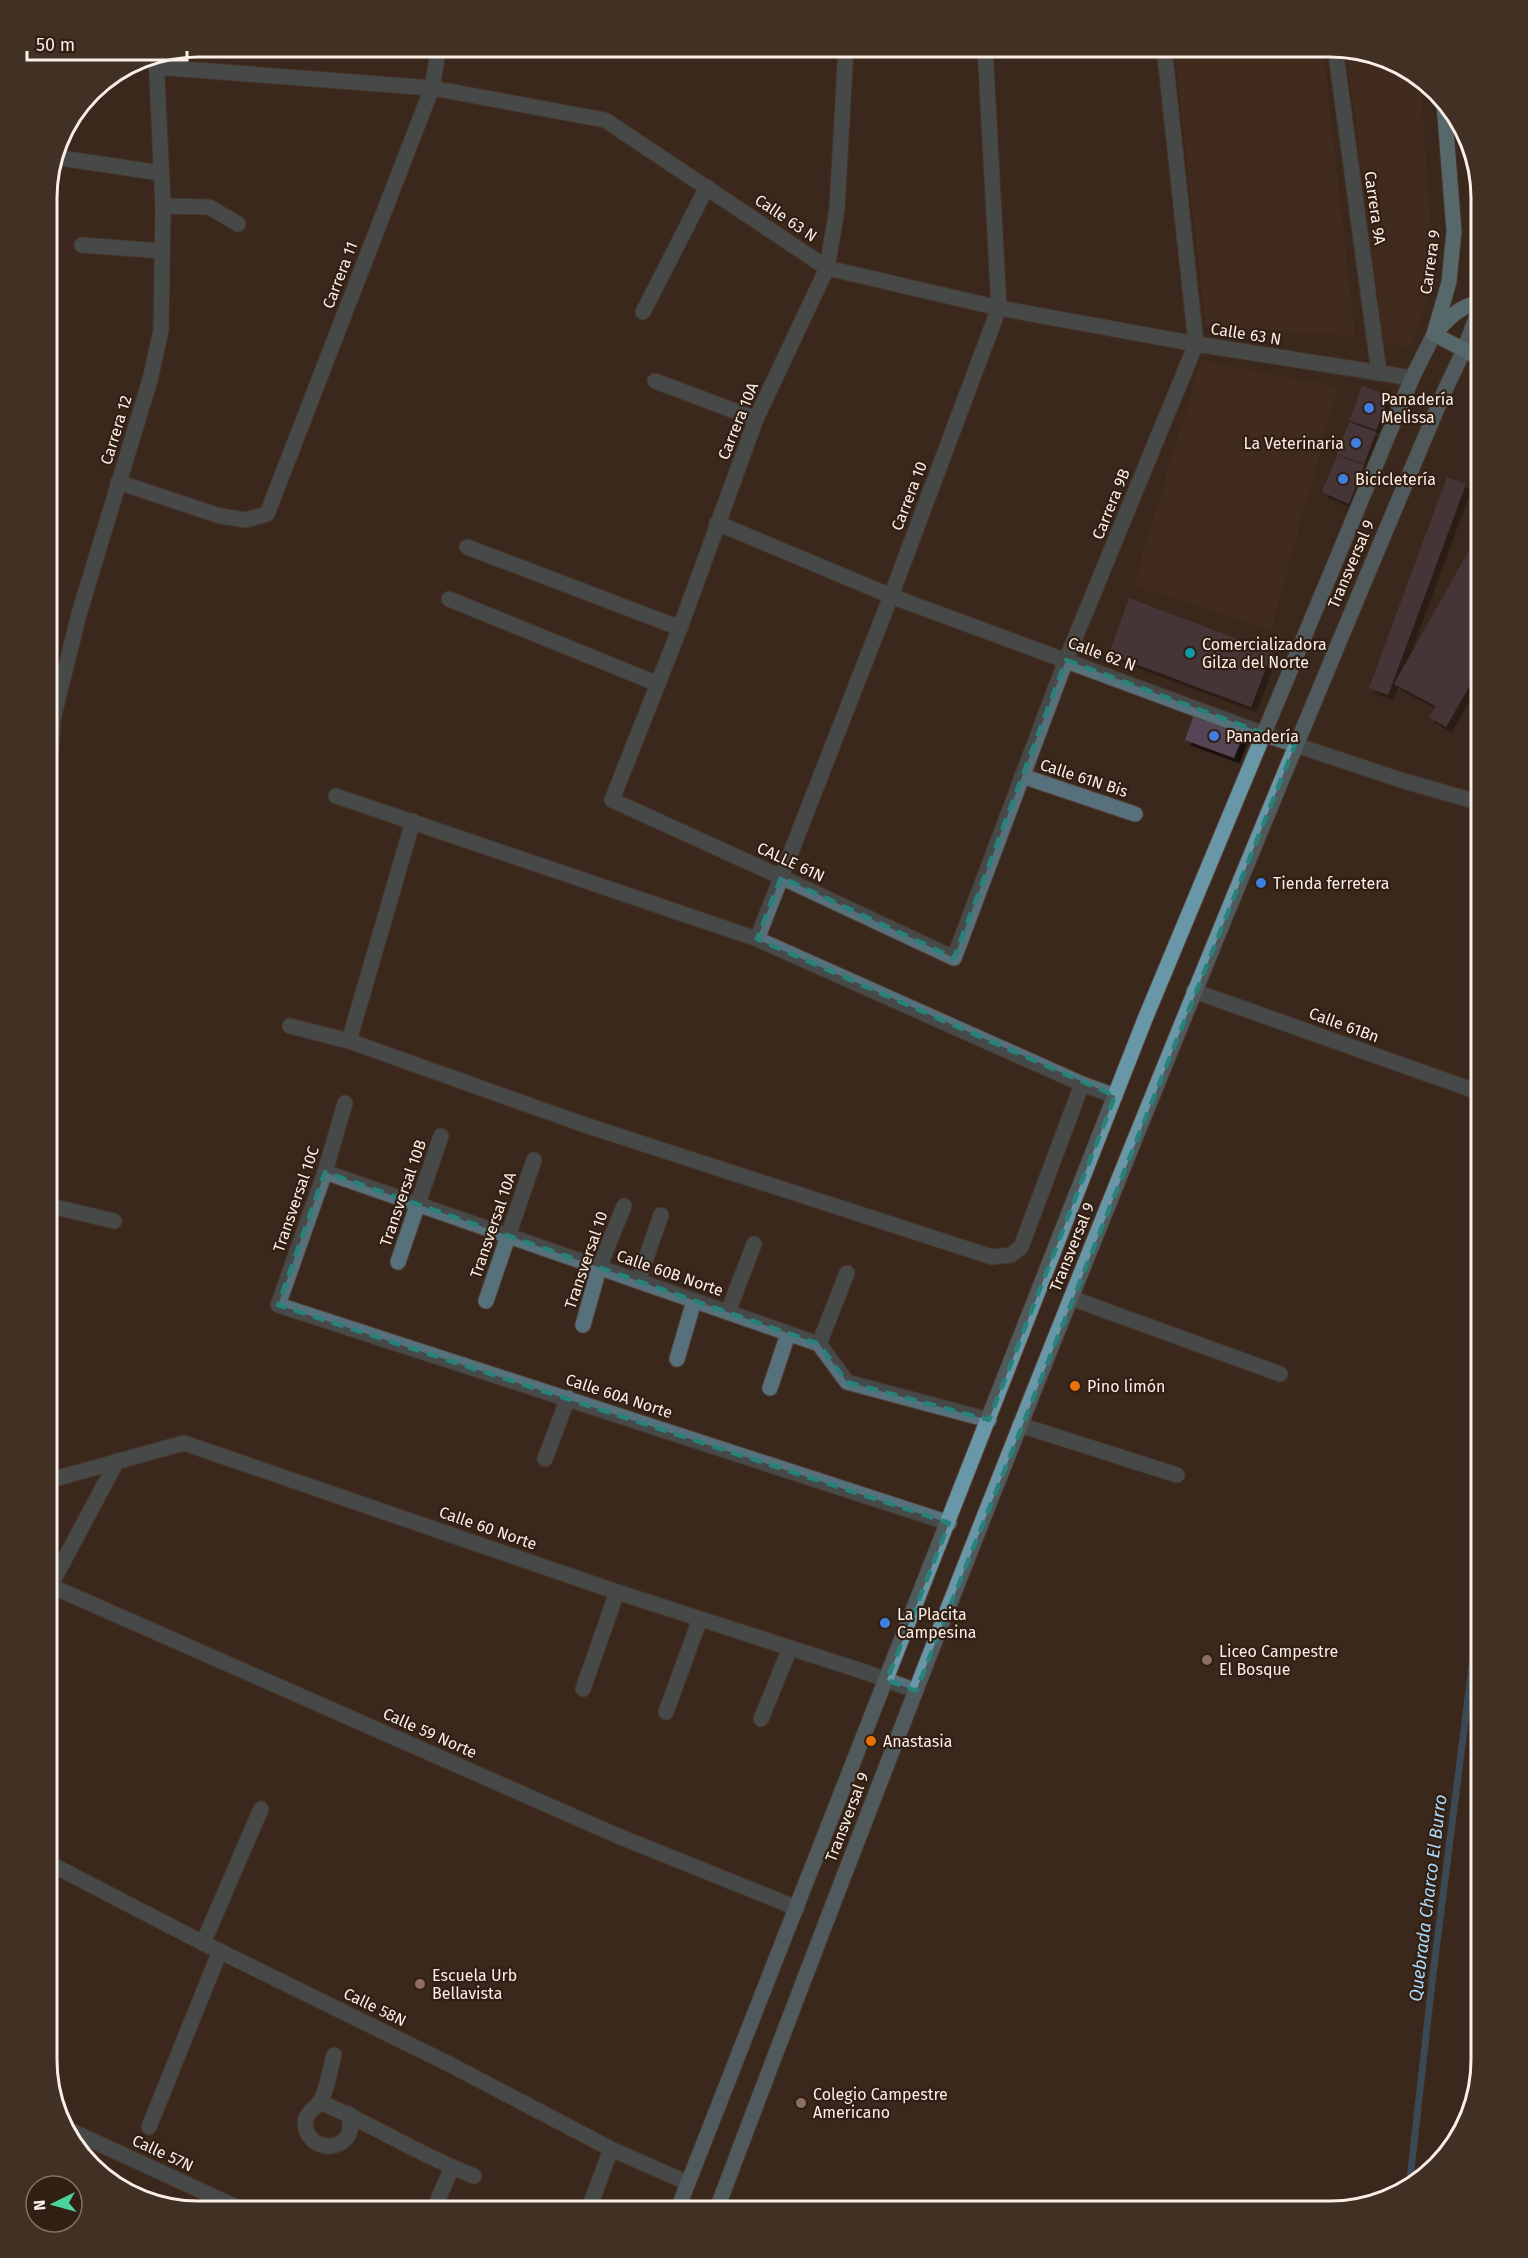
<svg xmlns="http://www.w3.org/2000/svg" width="1528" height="2258" viewBox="0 0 1528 2258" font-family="'Fira Sans',sans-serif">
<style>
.built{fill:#493020}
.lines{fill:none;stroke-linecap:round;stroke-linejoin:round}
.stream{stroke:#3b7295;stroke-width:7}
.building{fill:#564454;filter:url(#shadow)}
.minor-casing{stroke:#564439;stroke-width:17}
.secondary-casing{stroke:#564439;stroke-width:17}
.primary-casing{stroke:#564439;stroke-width:17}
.minor{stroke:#56717c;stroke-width:15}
.secondary{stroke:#6a97a8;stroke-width:15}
.primary{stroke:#7ab5ca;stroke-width:15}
.marked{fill:none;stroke:#27827a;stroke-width:4.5;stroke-dasharray:12 8;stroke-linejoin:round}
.shop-dot{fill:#3f7fe0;stroke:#311f13;stroke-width:2}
.culture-dot{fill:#0f9aa8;stroke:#311f13;stroke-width:2}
.food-dot{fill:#e8710a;stroke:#311f13;stroke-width:2}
.education-dot{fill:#8d6e63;stroke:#311f13;stroke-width:2}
.labels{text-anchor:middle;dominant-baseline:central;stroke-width:4.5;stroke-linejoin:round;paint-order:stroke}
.street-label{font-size:16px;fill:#fbeee6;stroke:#311f13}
.poi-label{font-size:16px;fill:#fbeee6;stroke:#311f13;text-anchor:start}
.water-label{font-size:18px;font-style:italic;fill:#a9d8f8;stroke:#311f13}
.rim{fill:none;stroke:#fbeee6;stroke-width:3}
</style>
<defs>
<filter id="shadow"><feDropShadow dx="5.5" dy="5.5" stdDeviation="0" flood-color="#0009"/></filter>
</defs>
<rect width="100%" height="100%" fill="#3b281d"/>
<!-- built -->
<g class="built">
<path d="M 1174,47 L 1323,47 L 1355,336 L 1206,328 Z"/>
<path d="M 1346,49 L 1406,67 L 1420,81 L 1435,277 L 1411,347 L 1384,343 Z"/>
<path d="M 1201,360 L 1338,387 L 1271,630 L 1133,586 Z"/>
</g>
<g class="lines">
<!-- stream -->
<path class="stream" d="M 1409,2188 L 1433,1974 L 1473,1659 L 1481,1613"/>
</g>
<!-- building -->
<g class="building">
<path d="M 1362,386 L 1389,396 L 1376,430 L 1350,420 Z"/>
<path d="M 1349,422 L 1376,432 L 1364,464 L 1337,454 Z"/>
<path d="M 1337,455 L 1364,465 L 1349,504 L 1322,492 Z"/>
<path d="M 1447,477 L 1466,484 L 1388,695 L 1369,688 Z"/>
<path d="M 1481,529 L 1481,666 L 1446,727 L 1429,717 L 1436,706 L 1394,684 Z"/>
<path d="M 1129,598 L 1272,652 L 1251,707 L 1109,654 Z"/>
<path d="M 1194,714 L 1244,733 L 1234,758 L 1185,740 Z"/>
<path d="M 1481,724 L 1481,739 L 1475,735 Z"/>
</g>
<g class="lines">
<defs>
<g id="minor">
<path d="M 846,47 L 837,209 L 827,268 L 756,419 L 680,628 L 612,800 L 781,877 L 954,958 L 1066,660 L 1196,344 L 1164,47"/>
<path d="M 1335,47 L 1379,373"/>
<path d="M 156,67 L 432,88 L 605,120 L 827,268 L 999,308 L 1196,344 L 1412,378"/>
<path d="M 54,157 L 161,173"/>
<path d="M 163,206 L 209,207 L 238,224"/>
<path d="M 82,245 L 162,251"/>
<path d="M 643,312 L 707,187"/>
<path d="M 655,381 L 756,419"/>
<path d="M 118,482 L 220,516 L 246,520 L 267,514 L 432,88 L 439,47"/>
<path d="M 717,523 L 891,596 L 1272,737 L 1404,781 L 1481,803"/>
<path d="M 467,547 L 680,628"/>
<path d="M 449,599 L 658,684"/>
<path d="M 1022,776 L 1135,814"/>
<path d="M 336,796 L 757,939 L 1082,1084 L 1115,1096"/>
<path d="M 47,808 L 53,719 L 79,614 L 150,380 L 161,330 L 163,206 L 156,55"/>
<path d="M 757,939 L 891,596 L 999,308 L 985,47"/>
<path d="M 1194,991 L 1481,1093"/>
<path d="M 290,1026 L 349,1041 L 582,1124 L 992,1257 L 1011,1255 L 1021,1247 L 1082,1084"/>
<path d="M 349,1041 L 413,821"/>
<path d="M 345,1103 L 325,1172 L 278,1305 L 949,1523"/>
<path d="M 325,1172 L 819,1344 L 847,1382 L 989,1420"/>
<path d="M 47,1205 L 114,1221"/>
<path d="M 398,1262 L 441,1136"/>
<path d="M 638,1281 L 661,1215"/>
<path d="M 1071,1298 L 1280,1374"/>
<path d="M 486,1301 L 534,1160"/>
<path d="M 728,1312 L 754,1244"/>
<path d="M 583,1325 L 599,1268 L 624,1206"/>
<path d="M 819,1344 L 847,1273"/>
<path d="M 677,1359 L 694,1301"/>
<path d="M 770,1388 L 788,1334"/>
<path d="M 1020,1425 L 1177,1475"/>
<path d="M 545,1459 L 568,1398"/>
<path d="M 47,1481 L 184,1443 L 617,1592 L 868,1673 L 916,1691"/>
<path d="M 51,1586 L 618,1836 L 797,1908"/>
<path d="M 47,1592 L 117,1461"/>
<path d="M 583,1689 L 617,1592"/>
<path d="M 666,1712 L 700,1619"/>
<path d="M 761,1719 L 790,1648"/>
<path d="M 47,1862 L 203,1943 L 449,2064 L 611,2149 L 688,2183"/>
<path d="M 203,1943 L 261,1809"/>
<path d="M 334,2055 C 330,2069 328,2087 321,2100 C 315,2111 300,2113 307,2132 C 314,2148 337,2151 347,2137 C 352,2131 350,2122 349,2114"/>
<path d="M 320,2102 C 372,2124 421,2156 474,2176"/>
<path d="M 149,2127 L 220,1951"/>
<path d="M 65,2128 L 245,2211"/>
<path d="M 433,2211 L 452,2167"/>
<path d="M 588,2211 L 611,2149"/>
</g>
<g id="secondary">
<path d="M 677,2211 L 1145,1019 L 1412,378 L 1434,334"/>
<path d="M 716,2211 C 947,1599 1190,992 1445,390 L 1464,350 L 1481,305"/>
</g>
<g id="primary">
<path d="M 1436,332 C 1450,317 1460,305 1481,303"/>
<path d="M 1434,334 L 1449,282 L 1454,231 L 1444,105"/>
<path d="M 1434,334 L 1481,359"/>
</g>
</defs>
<!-- minor casing -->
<use href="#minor" class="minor-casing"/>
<!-- secondary casing -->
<use href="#secondary" class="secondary-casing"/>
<!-- primary casing -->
<use href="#primary" class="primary-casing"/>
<!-- minor -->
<use href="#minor" class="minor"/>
<!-- secondary -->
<use href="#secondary" class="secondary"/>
<!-- primary -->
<use href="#primary" class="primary"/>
</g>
<!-- marked area -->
<path d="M0 0H1528V2258H0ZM 1066,660 L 1295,745 L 916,1691 L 887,1680 L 949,1523 L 278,1305 L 325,1172 L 819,1344 L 847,1382 L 989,1420 L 1115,1096 L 757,939 L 781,877 L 954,958 Z" fill="#3b281d" fill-opacity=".55" fill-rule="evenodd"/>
<path class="marked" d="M 1066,660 L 1295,745 L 916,1691 L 887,1680 L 949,1523 L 278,1305 L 325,1172 L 819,1344 L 847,1382 L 989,1420 L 1115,1096 L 757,939 L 781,877 L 954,958 Z"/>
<!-- markers -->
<g class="shop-dot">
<circle cx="1369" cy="408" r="6"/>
<circle cx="1356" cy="443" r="6"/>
<circle cx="1343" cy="479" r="6"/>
<circle cx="1214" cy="736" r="6"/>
<circle cx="1261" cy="883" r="6"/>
<circle cx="885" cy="1623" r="6"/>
</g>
<circle class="culture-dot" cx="1190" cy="653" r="6"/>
<g class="food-dot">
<circle cx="1075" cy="1386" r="6"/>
<circle cx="871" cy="1741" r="6"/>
</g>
<g class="education-dot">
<circle cx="1207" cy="1660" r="6"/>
<circle cx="420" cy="1984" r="6"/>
<circle cx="801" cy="2103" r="6"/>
</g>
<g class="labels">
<!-- street labels -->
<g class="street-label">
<text transform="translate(1375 208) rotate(82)">Carrera 9A</text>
<text transform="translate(786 218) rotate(34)">Calle 63 N</text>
<text transform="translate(1430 262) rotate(-82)">Carrera 9</text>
<text transform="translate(340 275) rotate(-69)">Carrera 11</text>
<text transform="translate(1246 334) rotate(9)">Calle 63 N</text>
<text transform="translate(738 421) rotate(-68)">Carrera 10A</text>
<text transform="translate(116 430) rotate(-73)">Carrera 12</text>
<text transform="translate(909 496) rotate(-69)">Carrera 10</text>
<text transform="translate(1111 504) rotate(-68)">Carrera 9B</text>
<text transform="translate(1351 564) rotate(-67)">Transversal 9</text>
<text transform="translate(1102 654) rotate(20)">Calle 62 N</text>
<text transform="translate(1084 778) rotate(18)">Calle 61N Bis</text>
<text transform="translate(791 862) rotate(25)">CALLE 61N</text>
<text transform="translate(1344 1025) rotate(20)">Calle 61Bn</text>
<text transform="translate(403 1193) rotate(-71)">Transversal 10B</text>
<text transform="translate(296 1199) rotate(-71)">Transversal 10C</text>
<text transform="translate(493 1225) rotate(-71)">Transversal 10A</text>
<text transform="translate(1072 1247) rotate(-68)">Transversal 9</text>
<text transform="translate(586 1260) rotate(-71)">Transversal 10</text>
<text transform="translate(670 1273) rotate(19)">Calle 60B Norte</text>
<text transform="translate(619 1396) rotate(18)">Calle 60A Norte</text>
<text transform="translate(488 1528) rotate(19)">Calle 60 Norte</text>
<text transform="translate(430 1733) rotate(24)">Calle 59 Norte</text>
<text transform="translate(847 1817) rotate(-69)">Transversal 9</text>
<text transform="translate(375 2007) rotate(26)">Calle 58N</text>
<text transform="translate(163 2153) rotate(25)">Calle 57N</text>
</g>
<!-- poi labels -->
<g class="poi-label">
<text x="1381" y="399">Panadería<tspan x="1381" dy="18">Melissa</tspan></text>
<text x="1344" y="443" text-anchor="end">La Veterinaria</text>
<text x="1355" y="479">Bicicletería</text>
<text x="1202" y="644">Comercializadora<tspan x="1202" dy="18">Gilza del Norte</tspan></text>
<text x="1226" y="736">Panadería</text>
<text x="1273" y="883">Tienda ferretera</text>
<text x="1087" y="1386">Pino limón</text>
<text x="897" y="1614">La Placita<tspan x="897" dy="18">Campesina</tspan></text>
<text x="1219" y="1651">Liceo Campestre<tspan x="1219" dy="18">El Bosque</tspan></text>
<text x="883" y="1741">Anastasia</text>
<text x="432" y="1975">Escuela Urb<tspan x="432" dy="18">Bellavista</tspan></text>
<text x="813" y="2094">Colegio Campestre<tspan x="813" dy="18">Americano</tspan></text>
</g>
<!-- water labels -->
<g class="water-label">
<text transform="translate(1428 1898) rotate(-83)">Quebrada Charco El Burro</text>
</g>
</g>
<!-- crop -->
<path d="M0 0H1528V2258H0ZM198 57H1330A141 141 0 0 1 1471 198V2060A141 141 0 0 1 1330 2201H198A141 141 0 0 1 57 2060V198A141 141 0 0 1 198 57Z" fill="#413024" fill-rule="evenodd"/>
<path class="rim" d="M198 57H1330A141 141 0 0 1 1471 198V2060A141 141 0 0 1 1330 2201H198A141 141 0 0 1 57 2060V198A141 141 0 0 1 198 57Z"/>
<!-- north arrow -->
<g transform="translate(54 2204) rotate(265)"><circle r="28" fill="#311f13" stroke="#827267" stroke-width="1.5"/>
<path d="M0-4.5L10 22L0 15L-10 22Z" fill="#4cd39b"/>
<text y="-9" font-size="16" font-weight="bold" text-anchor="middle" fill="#fbeee6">N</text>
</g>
<!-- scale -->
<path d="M27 51v9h160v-9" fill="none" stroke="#fbeee6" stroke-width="3"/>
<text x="36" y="51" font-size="18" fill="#fbeee6" stroke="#311f13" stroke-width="4.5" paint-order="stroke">50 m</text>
</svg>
